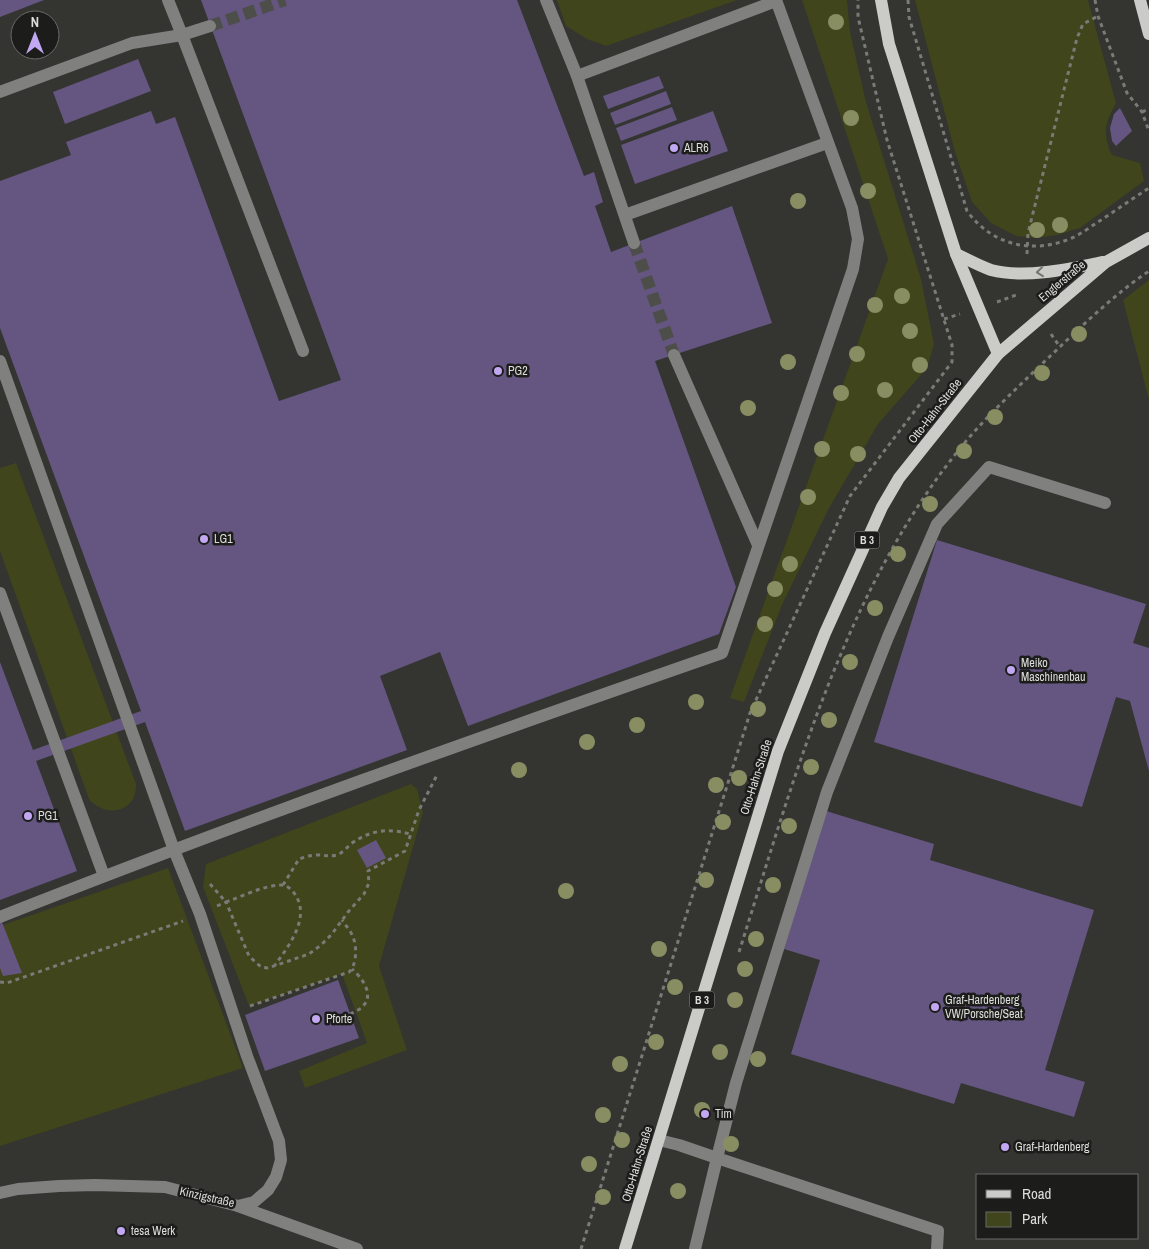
<svg xmlns="http://www.w3.org/2000/svg" width="1149" height="1249" viewBox="0 0 1149 1249" font-family="'Archivo Narrow',sans-serif">
<style>
.green{fill:#40451b}
.building{fill:#655681}
.lines{fill:none;stroke-linecap:round;stroke-linejoin:round}
.minor-tunnel{stroke:#4d4e4a;stroke-width:12;stroke-dasharray:12 6;stroke-linecap:butt}
.path{stroke:#7a7a77;stroke-width:3;stroke-dasharray:4 4;stroke-linecap:butt}
.minor{stroke:#80807e;stroke-width:12}
.major{stroke:#cbccc8;stroke-width:12}
.tree{fill:#898e62}
.oneway{stroke:#747471}
.poi-dot{fill:#c2a8f3;stroke:#1c1c1a;stroke-width:2}
.labels{text-anchor:middle;dominant-baseline:central;stroke-width:5;stroke-linejoin:round;paint-order:stroke}
.shield{fill:#1c1c1a;stroke:#a3a4a1;stroke-width:1}
.shield-label{font-size:11px;font-weight:bold;fill:#dddedb}
.poi-label{font-size:12px;fill:#dddedb;stroke:#1c1c1a;text-anchor:start}
.street-label{font-size:12px;fill:#dddedb;stroke:#1c1c1a}
</style>
<rect width="100%" height="100%" fill="#343431"/>
<!-- green -->
<g class="green">
<path d="M 557,0 L 737,0 L 606,46 L 587,39 L 566,26 Z"/>
<path d="M 802,0 L 847,0 L 850,32 L 866,102 L 921,279 L 934,344 L 927,368 L 878,424 L 828,510 L 782,605 L 744,702 L 730,698 L 888,259 Z"/>
<path d="M 915,0 L 1088,0 L 1116,103 C 1105,123 1102,133 1112,155 L 1140,163 L 1144,181 L 1080,228 L 1057,235 L 1035,238 L 1016,236 L 991,223 L 972,202 L 955,152 Z"/>
<path d="M 1149,280 L 1149,400 L 1123,300 Z"/>
<path d="M 16,463 L 136,784 C 136,790 135,797 131,802 C 119,816 99,811 89,799 L 0,551 L 0,468 Z"/>
<path d="M 411,784 L 417,789 L 423,812 L 379,966 L 407,1050 L 305,1088 L 299,1071 L 367,1043 L 342,974 L 249,1006 L 203,887 L 206,864 Z"/>
<path d="M 168,868 L 243,1068 L 0,1146 L 0,926 Z"/>
</g>
<!-- building -->
<g class="building">
<path d="M 0,0 L 44,0 L 0,17 Z"/>
<path d="M 201,0 L 517,0 L 584,176 L 594,172 L 603,202 L 595,206 L 611,252 L 732,206 L 772,323 L 655,361 L 736,587 L 719,634 L 468,726 L 440,652 L 380,676 L 407,750 L 185,831 L 145,722 L 36,761 L 77,871 L 0,900 L 0,662 L 33,750 L 141,711 L 0,328 L 0,181 L 71,155 L 66,142 L 151,111 L 156,124 L 175,117 L 279,401 L 341,380 Z"/>
<path d="M 138,59 L 151,91 L 65,124 L 53,92 Z"/>
<path d="M 659,76 L 664,88 L 608,109 L 603,96 Z"/>
<path d="M 666,91 L 671,104 L 615,125 L 610,113 Z"/>
<path d="M 672,107 L 677,120 L 621,141 L 616,128 Z"/>
<path d="M 1120,108 L 1132,131 L 1116,146 L 1112,141 L 1110,128 L 1114,114 Z"/>
<path d="M 713,111 L 728,151 L 635,184 L 621,145 Z"/>
<path d="M 937,540 L 1146,604 L 1133,643 L 1149,648 L 1149,771 L 1130,701 L 1116,697 L 1082,807 L 874,742 Z"/>
<path d="M 826,811 L 934,844 L 930,860 L 1094,910 L 1045,1070 L 1085,1082 L 1074,1117 L 961,1083 L 954,1104 L 791,1054 L 820,960 L 784,949 Z"/>
<path d="M 376,840 L 386,858 L 367,868 L 357,850 Z"/>
<path d="M 0,917 L 22,973 L 3,976 L 0,968 Z"/>
<path d="M 338,980 L 359,1038 L 265,1071 L 245,1015 Z"/>
</g>
<g class="lines">
<!-- minor-tunnel -->
<g class="minor-tunnel">
<path d="M 210,26 L 285,0"/>
<path d="M 634,243 L 674,355"/>
</g>
<!-- path -->
<g class="path">
<path d="M 908,0 L 909,17 L 967,211 C 992,245 1032,255 1072,238 C 1081,234 1090,227 1098,222 C 1115,211 1132,199 1149,188"/>
<path d="M 1095,0 L 1098,16 L 1127,93 L 1142,112 L 1149,131"/>
<path d="M 1142,112 L 1149,109"/>
<path d="M 1027,254 L 1028,233 L 1077,38 L 1083,24 L 1098,16"/>
<path d="M 997,302 L 1019,294"/>
<path d="M 944,319 L 960,314"/>
<path d="M 1051,334 L 1060,347"/>
<path d="M 210,884 L 226,902 C 243,896 262,886 281,885 C 288,885 293,891 296,896 C 310,919 288,947 275,965"/>
<path d="M 283,885 L 299,859 C 305,857 311,855 318,855 C 325,855 330,857 337,855 C 343,853 347,847 352,843 C 371,830 388,828 410,834"/>
<path d="M 217,906 L 226,902 L 249,956 L 261,967 L 268,968 L 309,954 L 321,945 L 332,934 L 348,912 L 364,894 L 369,883 L 368,871 L 405,851 L 419,810 L 437,775"/>
<path d="M 739,952 C 793,783 842,598 954,456 C 981,421 1015,390 1047,359 C 1080,328 1112,296 1149,271"/>
<path d="M 0,982 L 7,983 L 183,921"/>
<path d="M 250,1006 L 349,972 C 357,965 357,946 353,937 C 351,931 346,926 342,920"/>
<path d="M 350,1014 C 354,1012 362,1009 364,1005 C 374,993 361,977 352,969"/>
<path d="M 581,1249 L 750,713 L 850,496 L 952,362 L 952,345 L 887,140 L 858,17 L 858,0"/>
</g>
<!-- minor -->
<g class="minor">
<path d="M 546,0 L 577,76 L 634,243"/>
<path d="M 210,26 L 182,35 L 303,351"/>
<path d="M 577,76 L 776,1"/>
<path d="M 0,92 L 132,43 L 182,35 L 168,0"/>
<path d="M 625,215 L 827,143"/>
<path d="M 674,355 L 758,545"/>
<path d="M 0,361 L 174,850 L 200,914 L 247,1056 L 279,1141 L 281,1160 L 276,1177 L 268,1190 L 254,1202 L 238,1206 L 165,1187 L 95,1185 L 59,1186 L 18,1189 L 0,1193"/>
<path d="M 0,593 L 104,876"/>
<path d="M 0,917 C 238,823 480,737 722,653 L 853,269 L 858,239 L 852,208 L 776,0"/>
<path d="M 659,1140 L 679,1145 L 717,1158 L 695,1249"/>
<path d="M 238,1206 L 357,1249"/>
<path d="M 937,1249 L 938,1231 L 717,1158 L 736,1083 L 827,792 L 888,637 L 937,524 L 989,467 L 1105,503"/>
</g>
<!-- major -->
<g class="major">
<path d="M 881,0 L 889,44 L 956,254 L 998,354"/>
<path d="M 1140,0 L 1149,34"/>
<path d="M 956,254 C 967,259 979,266 991,270 C 1025,279 1069,269 1103,262"/>
<path d="M 625,1249 L 778,751 L 825,633 L 882,507 L 899,478 L 998,354 L 1106,262 L 1149,238"/>
</g>
</g>
<!-- trees -->
<g class="tree">
<circle cx="836" cy="22" r="8"/>
<circle cx="851" cy="118" r="8"/>
<circle cx="868" cy="191" r="8"/>
<circle cx="798" cy="201" r="8"/>
<circle cx="1060" cy="225" r="8"/>
<circle cx="1037" cy="230" r="8"/>
<circle cx="902" cy="296" r="8"/>
<circle cx="875" cy="305" r="8"/>
<circle cx="910" cy="331" r="8"/>
<circle cx="1079" cy="334" r="8"/>
<circle cx="857" cy="354" r="8"/>
<circle cx="788" cy="362" r="8"/>
<circle cx="920" cy="365" r="8"/>
<circle cx="1042" cy="373" r="8"/>
<circle cx="885" cy="390" r="8"/>
<circle cx="841" cy="393" r="8"/>
<circle cx="748" cy="408" r="8"/>
<circle cx="995" cy="417" r="8"/>
<circle cx="822" cy="449" r="8"/>
<circle cx="964" cy="451" r="8"/>
<circle cx="858" cy="454" r="8"/>
<circle cx="808" cy="497" r="8"/>
<circle cx="930" cy="504" r="8"/>
<circle cx="898" cy="554" r="8"/>
<circle cx="790" cy="564" r="8"/>
<circle cx="775" cy="589" r="8"/>
<circle cx="875" cy="608" r="8"/>
<circle cx="765" cy="624" r="8"/>
<circle cx="850" cy="662" r="8"/>
<circle cx="696" cy="702" r="8"/>
<circle cx="758" cy="709" r="8"/>
<circle cx="829" cy="720" r="8"/>
<circle cx="637" cy="725" r="8"/>
<circle cx="587" cy="742" r="8"/>
<circle cx="811" cy="767" r="8"/>
<circle cx="519" cy="770" r="8"/>
<circle cx="739" cy="778" r="8"/>
<circle cx="716" cy="785" r="8"/>
<circle cx="723" cy="822" r="8"/>
<circle cx="789" cy="826" r="8"/>
<circle cx="706" cy="880" r="8"/>
<circle cx="773" cy="885" r="8"/>
<circle cx="566" cy="891" r="8"/>
<circle cx="756" cy="939" r="8"/>
<circle cx="659" cy="949" r="8"/>
<circle cx="745" cy="969" r="8"/>
<circle cx="675" cy="987" r="8"/>
<circle cx="735" cy="1000" r="8"/>
<circle cx="656" cy="1042" r="8"/>
<circle cx="720" cy="1052" r="8"/>
<circle cx="758" cy="1059" r="8"/>
<circle cx="620" cy="1064" r="8"/>
<circle cx="702" cy="1110" r="8"/>
<circle cx="603" cy="1115" r="8"/>
<circle cx="622" cy="1140" r="8"/>
<circle cx="731" cy="1144" r="8"/>
<circle cx="589" cy="1164" r="8"/>
<circle cx="678" cy="1191" r="8"/>
<circle cx="603" cy="1197" r="8"/>
</g>
<!-- one-way arrows -->
<defs><path id="oneway-chevron" d="M-2-3.5L2.5 0L-2 3.5" fill="none" stroke-width="1.6" stroke-linecap="round" stroke-linejoin="round" transform="scale(1.25)"/></defs>
<use class="oneway" href="#oneway-chevron" transform="translate(1040 272) rotate(174)"/>
<!-- markers -->
<g class="poi-dot">
<circle cx="674" cy="148" r="5"/>
<circle cx="498" cy="371" r="5"/>
<circle cx="204" cy="539" r="5"/>
<circle cx="1011" cy="670" r="5"/>
<circle cx="28" cy="816" r="5"/>
<circle cx="935" cy="1007" r="5"/>
<circle cx="316" cy="1019" r="5"/>
<circle cx="705" cy="1114" r="5"/>
<circle cx="1005" cy="1147" r="5"/>
<circle cx="121" cy="1231" r="5"/>
</g>
<g class="labels">
<!-- shield labels -->
<g class="shield">
<rect x="854.5" y="531.5" width="25" height="17" rx="4"/>
<rect x="689.5" y="991.5" width="25" height="17" rx="4"/>
</g>
<g class="shield-label">
<text x="867" y="540">B 3</text>
<text x="702" y="1000">B 3</text>
</g>
<!-- poi labels -->
<g class="poi-label">
<text x="684" y="148">ALR6</text>
<text x="508" y="371">PG2</text>
<text x="214" y="539">LG1</text>
<text x="1021" y="663">Meiko<tspan x="1021" dy="14">Maschinenbau</tspan></text>
<text x="38" y="816">PG1</text>
<text x="945" y="1000">Graf-Hardenberg<tspan x="945" dy="14">VW/Porsche/Seat</tspan></text>
<text x="326" y="1019">Pforte</text>
<text x="715" y="1114">Tim</text>
<text x="1015" y="1147">Graf-Hardenberg</text>
<text x="131" y="1231">tesa Werk</text>
</g>
<!-- street labels -->
<g class="street-label">
<text transform="translate(1062 281) rotate(-40)">Englerstraße</text>
<text transform="translate(935 411) rotate(-52)">Otto-Hahn-Straße</text>
<text transform="translate(756 777) rotate(-72)">Otto-Hahn-Straße</text>
<text transform="translate(637 1164) rotate(-73)">Otto-Hahn-Straße</text>
<text transform="translate(207 1197) rotate(13)">Kinzigstraße</text>
</g>
</g>
<!-- legend -->
<rect x="976" y="1174" width="162" height="65" fill="#1c1c1a" stroke="#696a67"/>
<rect x="986" y="1190" width="25" height="8" fill="#cbccc8" stroke="#696a67"/>
<text x="1022" y="1199" font-size="15" fill="#dddedb">Road</text>
<rect x="986" y="1212" width="25" height="15" fill="#40451b" stroke="#696a67"/>
<text x="1022" y="1224" font-size="15" fill="#dddedb">Park</text>
<!-- north arrow -->
<g transform="translate(35 35)"><circle r="24" fill="#1c1c1a" stroke="#696a67"/>
<path d="M0-4L9 19L0 12L-9 19Z" fill="#c2a8f3"/>
<text y="-8" font-size="14" font-weight="bold" text-anchor="middle" fill="#dddedb">N</text>
</g>
</svg>
